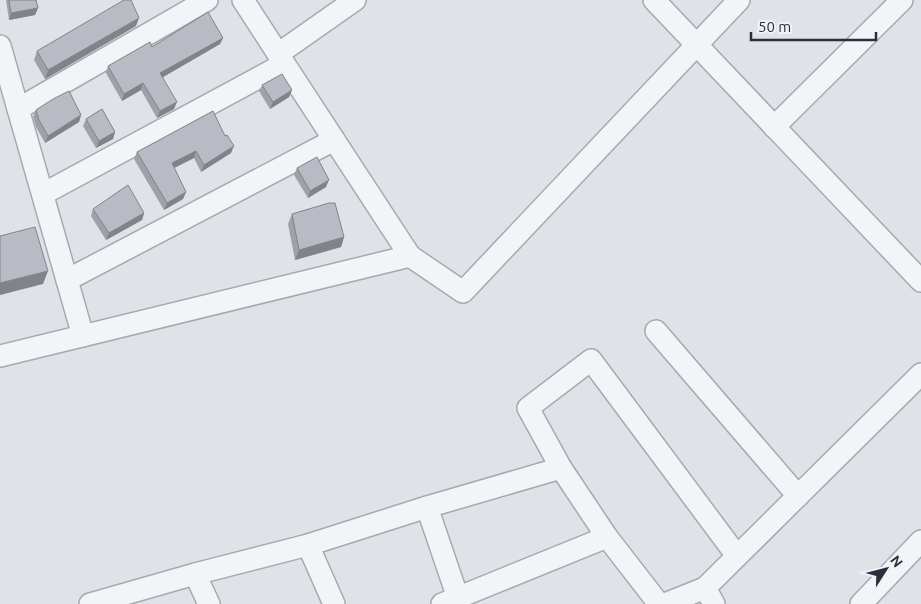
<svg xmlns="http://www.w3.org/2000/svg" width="921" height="604" viewBox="0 0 921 604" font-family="Ubuntu,sans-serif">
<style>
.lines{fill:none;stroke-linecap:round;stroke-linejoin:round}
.minor-casing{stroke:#a7a8b1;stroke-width:24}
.minor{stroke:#f3f4f7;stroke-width:21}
.wall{fill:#9fa1a9}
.shaded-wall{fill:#828389}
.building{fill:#b9bbc4;stroke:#828389}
</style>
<rect width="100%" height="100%" fill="#e1e2e8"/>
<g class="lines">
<defs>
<g id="minor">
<path d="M 243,0 L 278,54 L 355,0"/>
<path d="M 654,0 L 921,281"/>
<path d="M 0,46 L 83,336"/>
<path d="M 18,109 L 207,0"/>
<path d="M 774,127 L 902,0"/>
<path d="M 43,194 L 284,64"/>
<path d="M 410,256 L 463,292 L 739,0"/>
<path d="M 67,280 L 334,140"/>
<path d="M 656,331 L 798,496"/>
<path d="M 0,356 L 410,256 L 278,54"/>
<path d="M 561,468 L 607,537"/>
<path d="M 427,507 L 460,604"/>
<path d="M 308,545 L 334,604"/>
<path d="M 195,574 L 209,604"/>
<path d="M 705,588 L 714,604"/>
<path d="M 90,604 L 195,574 L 308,545 L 427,507 L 561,468 L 528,408 L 591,360 L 737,556"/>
<path d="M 442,604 L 607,537 L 659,604"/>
<path d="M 665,604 L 705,588 L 921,374"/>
<path d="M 861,604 L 921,541"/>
</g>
</defs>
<!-- minor casing -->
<use href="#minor" class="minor-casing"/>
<!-- minor -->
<use href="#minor" class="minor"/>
</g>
<!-- wall -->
<g class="wall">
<path d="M 6,0 L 36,0 L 38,8 L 35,15 L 9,20 Z"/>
<path d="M 136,26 L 45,79 L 34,60 L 37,51 Z"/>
<path d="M 223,38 L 220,44 L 163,77 L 174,109 L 157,118 L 141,90 L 122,101 L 106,73 L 108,66 L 152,47 Z"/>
<path d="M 262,85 L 292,90 L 289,97 L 270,109 L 259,91 Z"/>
<path d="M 36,110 L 81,115 L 79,122 L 45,143 L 36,127 L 33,117 Z"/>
<path d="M 213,111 L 231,153 L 201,172 L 194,158 L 174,168 L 186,192 L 183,199 L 164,210 L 134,159 L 137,152 Z"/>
<path d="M 86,119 L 115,132 L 113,139 L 96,148 L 83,126 Z"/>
<path d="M 297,168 L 326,187 L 308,198 L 294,175 Z"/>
<path d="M 93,209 L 144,213 L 142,220 L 106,240 L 91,216 Z"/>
<path d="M 292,214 L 344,237 L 341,247 L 295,260 L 288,224 Z"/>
</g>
<!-- shaded-wall -->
<g class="shaded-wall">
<path d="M 38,8 L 35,15 L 9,20 L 11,13 Z"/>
<path d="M 139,18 L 136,26 L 45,79 L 48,70 Z"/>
<path d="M 223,38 L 220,44 L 158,80 L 160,73 Z"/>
<path d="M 143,83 L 141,90 L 122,101 L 124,94 Z"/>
<path d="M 292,90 L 289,97 L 270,109 L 273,102 Z"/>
<path d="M 177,102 L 174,109 L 157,118 L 160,111 Z"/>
<path d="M 81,115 L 79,122 L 45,143 L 48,136 Z"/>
<path d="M 115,132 L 113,139 L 96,148 L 99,141 Z"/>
<path d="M 234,146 L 231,153 L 201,172 L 204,165 Z"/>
<path d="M 196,151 L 194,158 L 170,170 L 172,163 Z"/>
<path d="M 329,180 L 326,187 L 308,198 L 310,191 Z"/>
<path d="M 186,192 L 183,199 L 164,210 L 167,203 Z"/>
<path d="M 144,213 L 142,220 L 106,240 L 109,233 Z"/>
<path d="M 344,237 L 341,247 L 295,260 L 299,250 Z"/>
<path d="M 48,271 L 43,284 L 0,295 L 0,283 Z"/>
</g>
<!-- building -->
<g class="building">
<path d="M 9,0 L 36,0 L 38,8 L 11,13 Z"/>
<path d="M 124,0 L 131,0 L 139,18 L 48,70 L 37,51 Z"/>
<path d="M 208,12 L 223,38 L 160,73 L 177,102 L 160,111 L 143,83 L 124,94 L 108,66 L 150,42 L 152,47 Z"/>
<path d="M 282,74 L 292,90 L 273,102 L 262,85 Z"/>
<path d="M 69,91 L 81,115 L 48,136 L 39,120 L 36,110 L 53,99 Z"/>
<path d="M 102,109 L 115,132 L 99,141 L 86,119 Z"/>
<path d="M 213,111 L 225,136 L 227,135 L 234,146 L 204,165 L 196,151 L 172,163 L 186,192 L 167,203 L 137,152 Z"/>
<path d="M 317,157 L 329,180 L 310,191 L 297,168 Z"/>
<path d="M 128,185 L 144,213 L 109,233 L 93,209 Z"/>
<path d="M 329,203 L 335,203 L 344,237 L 299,250 L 292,214 Z"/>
<path d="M 35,227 L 48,271 L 0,283 L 0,236 Z"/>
</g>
<!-- north arrow -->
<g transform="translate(886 569) rotate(54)" stroke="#f0f1f5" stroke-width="4" paint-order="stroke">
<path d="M0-4L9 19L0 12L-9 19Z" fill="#2b2e3d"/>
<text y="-8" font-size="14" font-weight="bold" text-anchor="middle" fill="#2b2e3d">N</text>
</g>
<!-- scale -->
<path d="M751 32v8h125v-8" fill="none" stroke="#2b2e3d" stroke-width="2.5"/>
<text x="758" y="32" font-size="15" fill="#2b2e3d" stroke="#f0f1f5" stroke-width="4" paint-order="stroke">50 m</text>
</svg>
